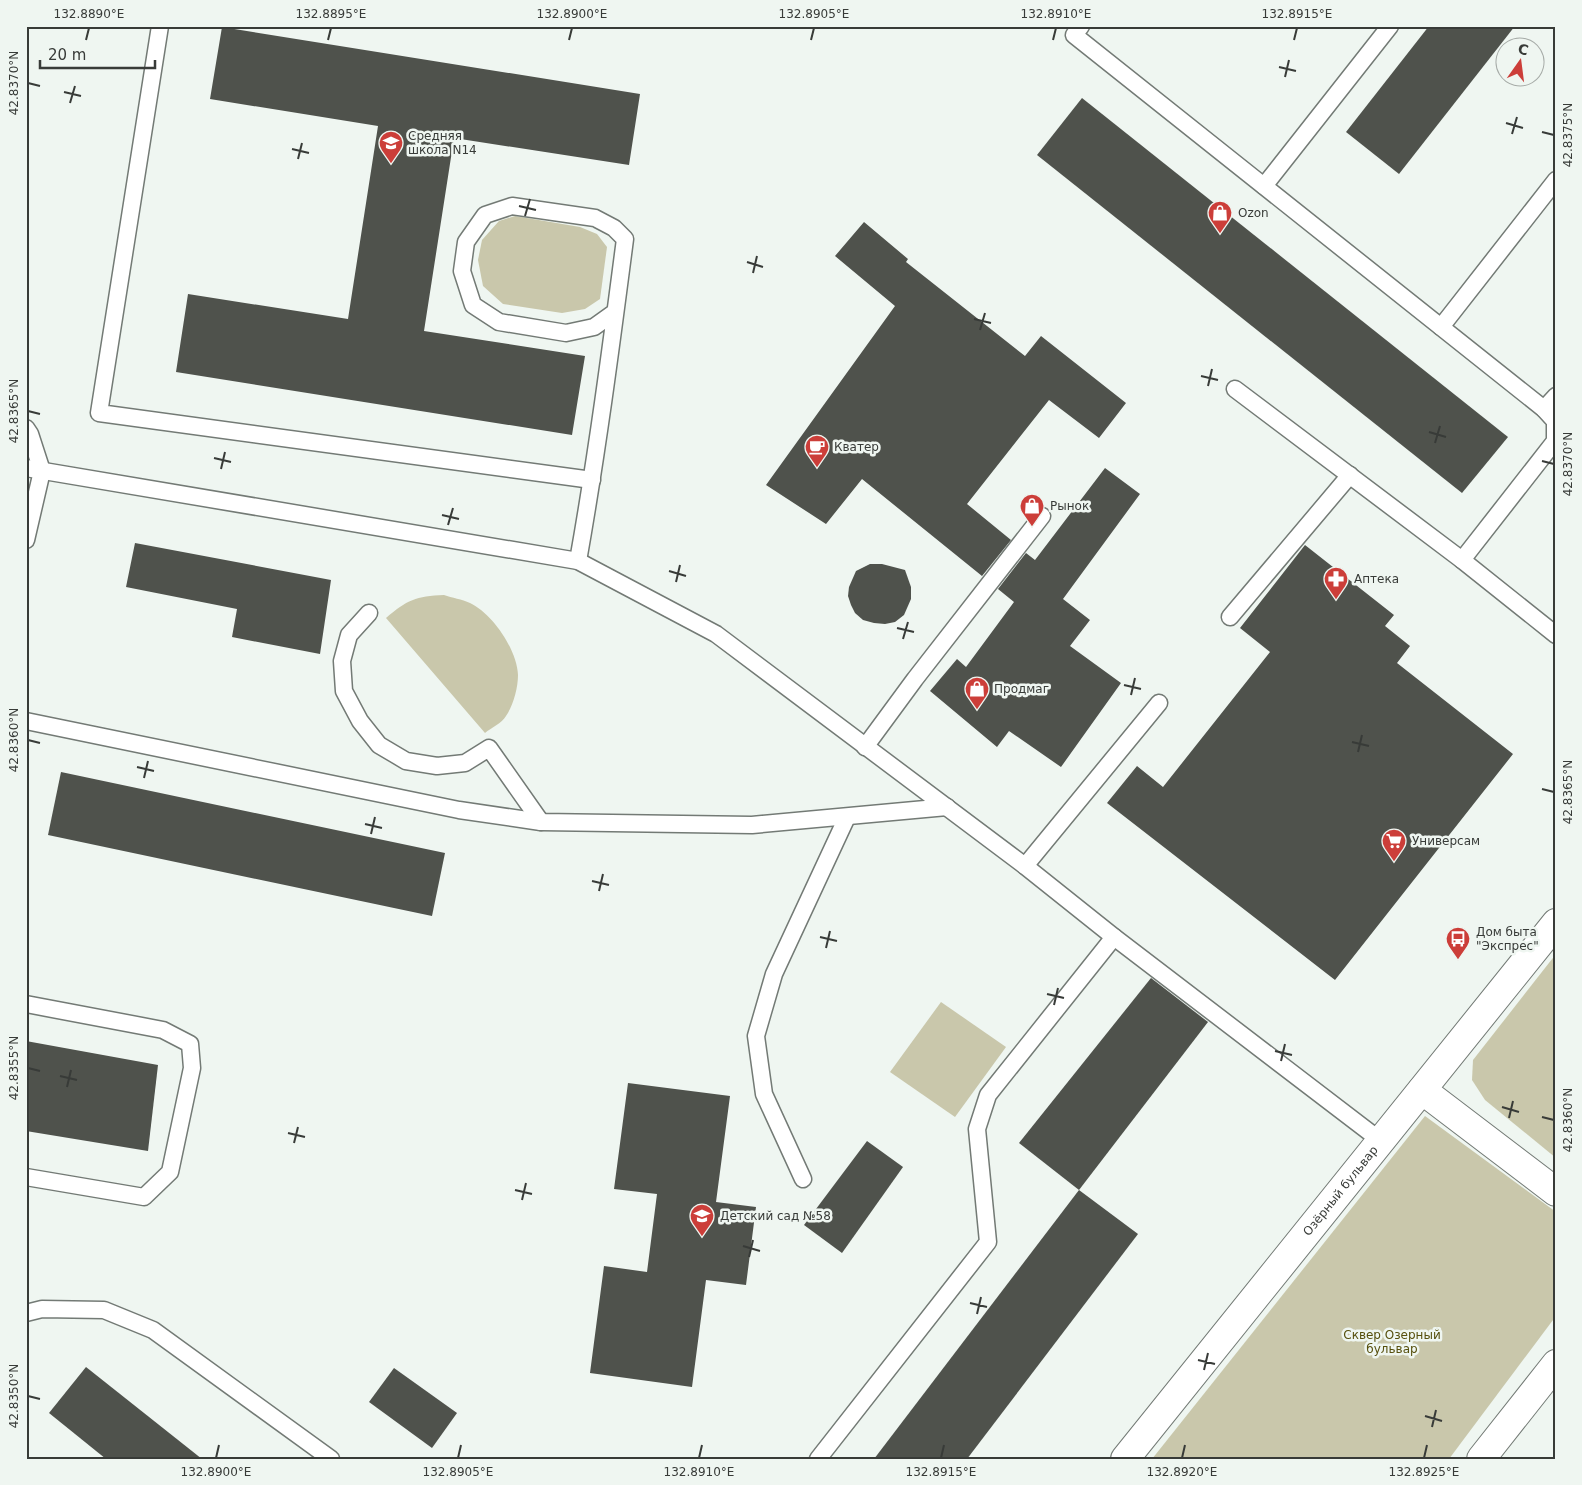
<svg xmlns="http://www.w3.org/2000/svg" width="1582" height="1485" viewBox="0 0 1582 1485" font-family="'DejaVu Sans',sans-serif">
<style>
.green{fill:#c9c7ab}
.building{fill:#4f524c}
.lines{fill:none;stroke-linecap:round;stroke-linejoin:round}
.lane-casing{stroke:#737a75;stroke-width:19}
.secondary-casing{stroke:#737a75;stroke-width:30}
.lane{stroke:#fff;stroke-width:16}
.secondary{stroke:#fff;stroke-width:28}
.ticks{fill:none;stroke:#383b38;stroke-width:2}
.labels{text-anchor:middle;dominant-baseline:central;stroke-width:5;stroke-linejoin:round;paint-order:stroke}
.poi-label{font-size:12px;fill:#383b38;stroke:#eff6f1;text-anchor:start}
.street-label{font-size:12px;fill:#383b38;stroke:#eff6f1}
.park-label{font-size:12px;fill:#564f0d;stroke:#eff6f1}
.neatline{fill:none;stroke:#383b38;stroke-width:2}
.ticks-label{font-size:12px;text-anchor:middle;fill:#383b38}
</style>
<rect width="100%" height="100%" fill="#eff6f1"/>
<!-- green -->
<g class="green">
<path d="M 515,216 L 580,227 L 597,234 L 607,247 L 600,299 L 585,309 L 562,313 L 503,304 L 483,286 L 478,260 L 482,240 L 499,221 Z"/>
<path d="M 444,595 C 452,598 462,599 470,603 C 493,614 517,650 518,675 C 518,688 513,706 506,716 C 502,723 491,728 485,733 L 386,618 C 407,600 416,596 444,595 Z"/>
<path d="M 1556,954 L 1556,1158 L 1485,1100 L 1472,1080 L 1473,1060 Z"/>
<path d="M 941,1002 L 1006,1047 L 955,1117 L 890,1072 Z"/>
<path d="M 1425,1116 L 1556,1212 L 1556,1316 L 1449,1459 L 1152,1459 Z"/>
</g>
<!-- building -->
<g class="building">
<path d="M 1429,26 L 1515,26 L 1399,174 L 1346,132 Z"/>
<path d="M 222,27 L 640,94 L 629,165 L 454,138 L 424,331 L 585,356 L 572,435 L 176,372 L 188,294 L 348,319 L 378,126 L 210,99 Z"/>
<path d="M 1082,98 L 1508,437 L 1462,493 L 1037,155 Z"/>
<path d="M 864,222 L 908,259 L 906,262 L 1025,356 L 1041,336 L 1126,403 L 1099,438 L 1049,400 L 967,504 L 1011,540 L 982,576 L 862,479 L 826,524 L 766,485 L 895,306 L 835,256 Z"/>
<path d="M 1105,468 L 1140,494 L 1063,599 L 1090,620 L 1070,646 L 1121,683 L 1061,767 L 1009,731 L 997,747 L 930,691 L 957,659 L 966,667 L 1014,602 L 998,589 L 1026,553 L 1035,560 Z"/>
<path d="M 135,543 L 331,580 L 320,654 L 232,637 L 237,609 L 126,587 Z"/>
<path d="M 1305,545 L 1394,615 L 1385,626 L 1410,646 L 1397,663 L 1513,754 L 1335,980 L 1107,803 L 1137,766 L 1163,787 L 1270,652 L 1240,628 Z"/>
<path d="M 870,564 L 882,564 L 905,570 L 911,587 L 911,599 L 904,615 L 895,622 L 885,624 L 874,623 L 863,620 L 855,613 L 851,605 L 848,596 L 849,587 L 856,571 Z"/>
<path d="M 61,772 L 445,853 L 432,916 L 48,835 Z"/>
<path d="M 1151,978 L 1208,1022 L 1079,1190 L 1019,1143 Z"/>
<path d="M 26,1041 L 158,1065 L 148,1151 L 26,1131 Z"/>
<path d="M 628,1083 L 730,1096 L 716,1202 L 756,1207 L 746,1285 L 706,1280 L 692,1387 L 590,1373 L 604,1266 L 647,1272 L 657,1194 L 614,1189 Z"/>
<path d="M 867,1141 L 903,1167 L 842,1253 L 804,1225 Z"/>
<path d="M 1079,1190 L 1138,1234 L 967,1459 L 874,1459 Z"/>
<path d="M 86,1367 L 202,1459 L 106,1459 L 49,1413 Z"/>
<path d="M 394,1368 L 457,1413 L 432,1448 L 369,1402 Z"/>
</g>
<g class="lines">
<defs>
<g id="lane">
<path d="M 160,26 L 99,413 L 592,480"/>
<path d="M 1081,26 L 1074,35 L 1544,409 L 1555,421 L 1555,441 L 1462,560 L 1556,635"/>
<path d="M 1264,186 L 1390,26"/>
<path d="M 1441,327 L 1556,180"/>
<path d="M 1235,389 L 1462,560"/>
<path d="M 1544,409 L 1556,396"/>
<path d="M 26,428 L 30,434 L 42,471 L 26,540"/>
<path d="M 26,468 L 578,561 L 716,634 L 1025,866 L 1114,937 L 1381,1141"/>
<path d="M 578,561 C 597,454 611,347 625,239 L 614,228 L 595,218 L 512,206 L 485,215 L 466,242 L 462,271 L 473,305 L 499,322 L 566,333 L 594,327 L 615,312"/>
<path d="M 369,613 L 349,635 L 342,661 L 344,691 L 360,721 L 379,745 L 406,761 L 437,766 L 465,763 L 489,748 L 541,822"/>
<path d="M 1230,617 L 1350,475"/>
<path d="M 26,721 L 459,810 L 541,822 L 752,825 L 947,807"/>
<path d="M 865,747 L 915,679 L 1042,516"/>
<path d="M 1025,866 L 1159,703"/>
<path d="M 26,1004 L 163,1030 L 190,1044 L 192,1068 L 170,1172 L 144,1197 L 26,1177"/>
<path d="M 803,1179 L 764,1094 L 756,1036 L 774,974 L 847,817"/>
<path d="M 26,1313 L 42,1309 L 104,1310 L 153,1330 L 331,1459"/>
<path d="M 818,1459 L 988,1242 L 977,1129 L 988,1095 L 1114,937"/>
</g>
<g id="secondary">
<path d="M 1422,1090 L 1556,1192"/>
<path id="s1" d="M 1125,1459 L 1556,923"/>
<path d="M 1481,1459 L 1556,1364"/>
</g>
</defs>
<!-- lane casing -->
<use href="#lane" class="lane-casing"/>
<!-- secondary casing -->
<use href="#secondary" class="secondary-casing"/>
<!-- lane -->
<use href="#lane" class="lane"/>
<!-- secondary -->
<use href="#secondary" class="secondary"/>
</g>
<!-- ticks -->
<path class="ticks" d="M 86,40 L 89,28M 328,40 L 331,28M 569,40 L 572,28M 811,40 L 814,28M 1053,40 L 1056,28M 1294,40 L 1297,28M 1279,67 L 1296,71M 1285,77 L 1289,60M 28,83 L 40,86M 64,92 L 81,96M 70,103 L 75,86M 1506,123 L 1523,128M 1542,132 L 1554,135M 1512,134 L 1517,117M 292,149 L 309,153M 298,159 L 302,143M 519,206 L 536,210M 525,216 L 530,199M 747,262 L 763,267M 753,273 L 757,256M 974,319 L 991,323M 980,330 L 985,313M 1201,376 L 1218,380M 1208,386 L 1212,369M 28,411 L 40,414M 1429,432 L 1446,437M 1435,443 L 1440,426M 214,458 L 231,462M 1542,461 L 1554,464M 221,469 L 225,452M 442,515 L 459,519M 448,525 L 453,508M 669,571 L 686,576M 676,582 L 680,565M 897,628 L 914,632M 903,639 L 908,622M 1124,685 L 1141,689M 1131,695 L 1135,678M 28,740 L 40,743M 1352,742 L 1369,746M 1358,752 L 1362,735M 137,767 L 154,771M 144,778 L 148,761M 1542,789 L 1554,792M 365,824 L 382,828M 371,834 L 375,817M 592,881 L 609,885M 599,891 L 603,874M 820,937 L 837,941M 826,948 L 830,931M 1047,994 L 1064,998M 1054,1005 L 1058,988M 1275,1051 L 1292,1055M 1281,1061 L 1285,1044M 28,1068 L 40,1071M 60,1076 L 77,1080M 67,1087 L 71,1070M 1502,1107 L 1519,1112M 1542,1117 L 1554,1120M 1509,1118 L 1513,1101M 288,1133 L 305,1137M 294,1143 L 298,1127M 515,1190 L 532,1194M 522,1200 L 526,1183M 743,1246 L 760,1251M 749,1257 L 753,1240M 970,1303 L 987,1307M 977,1314 L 981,1297M 1198,1360 L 1215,1364M 1204,1370 L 1208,1353M 28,1396 L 40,1399M 1425,1416 L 1442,1421M 1432,1427 L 1436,1410M 216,1458 L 219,1445M 458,1458 L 461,1445M 699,1458 L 702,1445M 941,1458 L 944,1445M 1182,1458 L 1185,1445M 1424,1458 L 1427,1445"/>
<!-- icons -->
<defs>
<symbol id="school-pin" viewBox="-11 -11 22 30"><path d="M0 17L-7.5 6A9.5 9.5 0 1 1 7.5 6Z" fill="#cc3e39" stroke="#eff6f1"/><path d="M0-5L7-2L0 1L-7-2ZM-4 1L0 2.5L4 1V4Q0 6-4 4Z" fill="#fff"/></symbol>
<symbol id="shop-pin" viewBox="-11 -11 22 30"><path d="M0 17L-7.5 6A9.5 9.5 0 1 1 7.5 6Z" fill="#cc3e39" stroke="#eff6f1"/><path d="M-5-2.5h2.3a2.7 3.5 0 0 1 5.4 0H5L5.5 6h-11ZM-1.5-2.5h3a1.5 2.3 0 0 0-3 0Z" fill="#fff"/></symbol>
<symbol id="cafe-pin" viewBox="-11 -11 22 30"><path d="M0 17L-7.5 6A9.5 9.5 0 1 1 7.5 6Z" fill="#cc3e39" stroke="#eff6f1"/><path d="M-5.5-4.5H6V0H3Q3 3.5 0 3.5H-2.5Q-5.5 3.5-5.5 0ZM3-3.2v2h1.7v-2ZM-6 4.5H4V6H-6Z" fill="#fff"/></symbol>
<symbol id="pharmacy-pin" viewBox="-11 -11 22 30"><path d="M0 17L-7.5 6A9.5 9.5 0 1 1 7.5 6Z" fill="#cc3e39" stroke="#eff6f1"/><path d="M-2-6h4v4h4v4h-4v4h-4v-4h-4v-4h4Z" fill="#fff"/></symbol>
<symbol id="supermarket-pin" viewBox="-11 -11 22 30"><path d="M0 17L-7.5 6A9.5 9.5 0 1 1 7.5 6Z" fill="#cc3e39" stroke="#eff6f1"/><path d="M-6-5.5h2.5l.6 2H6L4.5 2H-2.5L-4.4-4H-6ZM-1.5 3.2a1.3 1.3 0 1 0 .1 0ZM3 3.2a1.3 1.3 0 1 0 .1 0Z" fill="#fff"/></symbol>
<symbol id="bus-pin" viewBox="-11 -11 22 30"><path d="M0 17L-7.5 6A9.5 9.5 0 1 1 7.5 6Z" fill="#cc3e39" stroke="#eff6f1"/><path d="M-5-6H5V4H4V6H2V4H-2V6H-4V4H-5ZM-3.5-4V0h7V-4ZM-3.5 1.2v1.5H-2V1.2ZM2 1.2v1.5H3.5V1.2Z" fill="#fff"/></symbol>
</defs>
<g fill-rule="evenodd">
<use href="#school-pin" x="377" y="129" width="28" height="38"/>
<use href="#shop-pin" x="1206" y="199" width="28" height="38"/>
<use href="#cafe-pin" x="803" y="433" width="28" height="38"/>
<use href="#shop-pin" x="1018" y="492" width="28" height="38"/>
<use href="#pharmacy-pin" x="1322" y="565" width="28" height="38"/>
<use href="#shop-pin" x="963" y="675" width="28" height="38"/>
<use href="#supermarket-pin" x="1380" y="827" width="28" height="38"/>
<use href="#bus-pin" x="1444" y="925" width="28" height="38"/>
<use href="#school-pin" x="688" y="1202" width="28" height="38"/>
</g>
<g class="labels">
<!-- poi labels -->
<g class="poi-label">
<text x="408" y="136">Средняя<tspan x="408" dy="14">школа N14</tspan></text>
<text x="1238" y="213">Ozon</text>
<text x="834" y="447">Кватер</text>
<text x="1050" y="506">Рынок</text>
<text x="1354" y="579">Аптека</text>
<text x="994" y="689">Продмаг</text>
<text x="1412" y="841">Универсам</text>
<text x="1476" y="932">Дом быта<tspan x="1476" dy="14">"Экспрес"</tspan></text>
<text x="720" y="1216">Детский сад №58</text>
</g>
<!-- street labels -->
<g class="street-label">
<text stroke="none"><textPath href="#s1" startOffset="344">Озёрный бульвар</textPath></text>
</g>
<!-- park labels -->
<g class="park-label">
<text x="1392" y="1335">Сквер Озерный<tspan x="1392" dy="14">бульвар</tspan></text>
</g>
</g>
<!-- border -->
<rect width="1582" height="1485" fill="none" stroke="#eff6f1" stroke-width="55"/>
<!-- north arrow -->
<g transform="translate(1520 62) rotate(14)"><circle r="24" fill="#eff6f1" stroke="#a6aba7"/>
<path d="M0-4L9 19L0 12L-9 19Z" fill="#cc3e39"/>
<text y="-8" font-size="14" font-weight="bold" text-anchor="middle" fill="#383b38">С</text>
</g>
<!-- scale -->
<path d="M40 60v8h115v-8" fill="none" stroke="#383b38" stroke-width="2.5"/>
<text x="48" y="60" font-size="15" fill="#383b38" stroke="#eff6f1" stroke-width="4" paint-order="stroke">20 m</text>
<rect x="28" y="28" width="1526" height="1430" class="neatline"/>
<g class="ticks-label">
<text x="89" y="18">132.8890°E</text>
<text x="331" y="18">132.8895°E</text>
<text x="572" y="18">132.8900°E</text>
<text x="814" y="18">132.8905°E</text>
<text x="1056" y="18">132.8910°E</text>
<text x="1297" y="18">132.8915°E</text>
<text transform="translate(14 83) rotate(-90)" y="4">42.8370°N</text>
<text transform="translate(1568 135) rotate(-90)" y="4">42.8375°N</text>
<text transform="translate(14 411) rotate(-90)" y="4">42.8365°N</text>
<text transform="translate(1568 464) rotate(-90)" y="4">42.8370°N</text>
<text transform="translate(14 740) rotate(-90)" y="4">42.8360°N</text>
<text transform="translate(1568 792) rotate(-90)" y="4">42.8365°N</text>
<text transform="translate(14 1068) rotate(-90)" y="4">42.8355°N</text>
<text transform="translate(1568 1120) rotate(-90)" y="4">42.8360°N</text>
<text transform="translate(14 1396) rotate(-90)" y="4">42.8350°N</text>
<text x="216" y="1476">132.8900°E</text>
<text x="458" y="1476">132.8905°E</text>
<text x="699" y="1476">132.8910°E</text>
<text x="941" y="1476">132.8915°E</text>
<text x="1182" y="1476">132.8920°E</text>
<text x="1424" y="1476">132.8925°E</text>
</g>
</svg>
